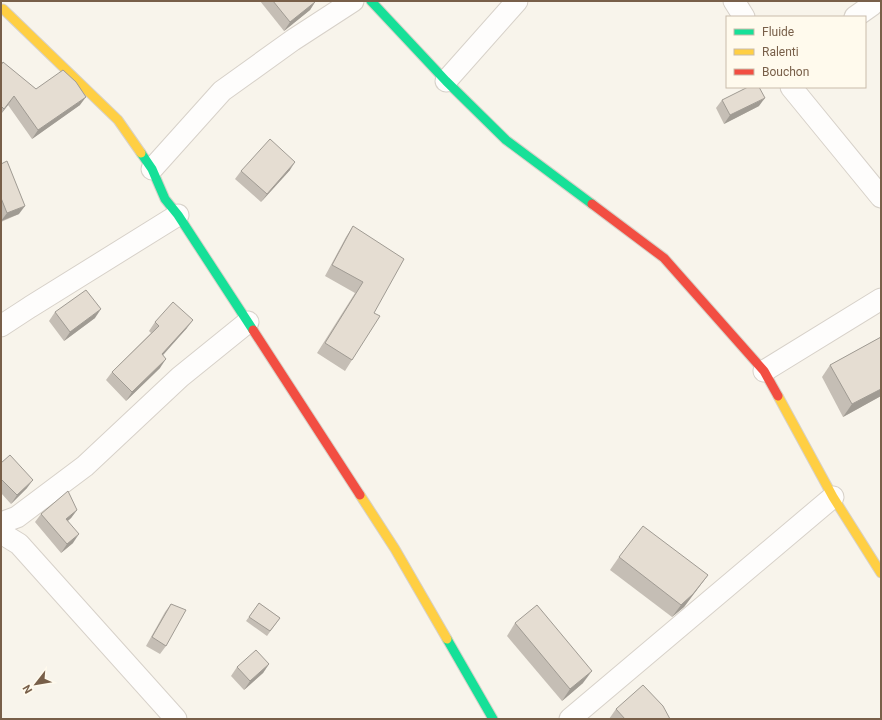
<svg xmlns="http://www.w3.org/2000/svg" width="882" height="720" viewBox="0 0 882 720" font-family="Roboto,sans-serif">
<style>
.lines{fill:none;stroke-linecap:round;stroke-linejoin:round}
.street-casing{stroke:#d7d1c9;stroke-width:23}
.fast-casing{stroke:#d7d1c8;stroke-width:11}
.slow-casing{stroke:#d7d1c8;stroke-width:11}
.jam-casing{stroke:#d7d1c8;stroke-width:11}
.street{stroke:#fefdfc;stroke-width:21}
.fast{stroke:#16e098;stroke-width:9}
.slow{stroke:#ffcf43;stroke-width:9}
.jam{stroke:#f24e42;stroke-width:9}
.wall{fill:#c5beb5}
.shaded-wall{fill:#a09b93}
.building{fill:#e5ddd2;stroke:#a09b93}
</style>
<rect width="100%" height="100%" fill="#f8f4eb"/>
<g class="lines">
<defs>
<g id="street">
<path d="M 734,1 L 744,17"/>
<path d="M 855,17 L 872,5 L 870,1"/>
<path d="M 446,81 L 517,1"/>
<path d="M 791,87 L 881,197"/>
<path d="M 152,169 L 222,91 L 293,40 L 353,1"/>
<path d="M 1,326 L 30,307 L 178,215"/>
<path d="M 764,371 L 881,299"/>
<path d="M 1,523 L 17,517 L 85,466 L 180,377 L 248,322"/>
<path d="M 1,533 L 19,544 L 176,719"/>
<path d="M 570,719 L 833,497"/>
</g>
<g id="fast">
<path d="M 371,1 L 446,81 L 506,140 L 592,204"/>
<path d="M 141,153 L 152,169 L 165,199 L 178,215 L 253,330"/>
<path d="M 447,639 L 493,719"/>
</g>
<g id="slow">
<path d="M 3,9 L 118,120 L 141,153"/>
<path d="M 778,396 L 833,497 L 881,573"/>
<path d="M 360,495 L 395,549 L 447,639"/>
</g>
<g id="jam">
<path d="M 592,204 L 664,258 L 764,371 L 778,396"/>
<path d="M 253,330 L 360,495"/>
</g>
</defs>
<!-- street casing -->
<use href="#street" class="street-casing"/>
<!-- fast casing -->
<use href="#fast" class="fast-casing"/>
<!-- slow casing -->
<use href="#slow" class="slow-casing"/>
<!-- jam casing -->
<use href="#jam" class="jam-casing"/>
<!-- street -->
<use href="#street" class="street"/>
<!-- fast -->
<use href="#fast" class="fast"/>
<!-- slow -->
<use href="#slow" class="slow"/>
<!-- jam -->
<use href="#jam" class="jam"/>
</g>
<!-- wall -->
<g class="wall">
<path d="M 260,1 L 315,1 L 315,2 L 310,10 L 284,31 Z"/>
<path d="M 1,65 L 36,89 L 80,105 L 32,139 L 8,105 L 1,114 Z"/>
<path d="M 722,100 L 759,106 L 724,124 L 716,108 Z"/>
<path d="M 1,164 L 19,214 L 1,222 Z"/>
<path d="M 290,170 L 261,202 L 235,179 L 241,171 Z"/>
<path d="M 353,226 L 374,313 L 352,360 L 345,371 L 317,353 L 355,293 L 325,276 L 346,237 Z"/>
<path d="M 55,312 L 95,318 L 64,341 L 49,321 Z"/>
<path d="M 155,322 L 187,328 L 162,355 L 160,368 L 126,401 L 106,380 L 112,372 L 151,333 L 149,331 Z"/>
<path d="M 881,337 L 881,396 L 843,417 L 822,377 L 830,365 Z"/>
<path d="M 1,463 L 27,488 L 11,504 L 1,493 Z"/>
<path d="M 77,510 L 71,518 L 68,521 L 73,543 L 61,553 L 35,522 L 41,514 Z"/>
<path d="M 619,557 L 708,575 L 684,607 L 672,617 L 610,570 Z"/>
<path d="M 259,603 L 280,618 L 267,636 L 246,621 Z"/>
<path d="M 171,604 L 166,646 L 160,654 L 146,646 L 165,612 Z"/>
<path d="M 515,623 L 583,683 L 562,701 L 507,636 Z"/>
<path d="M 269,664 L 263,673 L 244,690 L 231,676 L 237,667 Z"/>
<path d="M 616,709 L 670,719 L 609,719 Z"/>
</g>
<!-- shaded-wall -->
<g class="shaded-wall">
<path d="M 315,2 L 310,10 L 284,31 L 290,22 Z"/>
<path d="M 14,96 L 8,105 L 1,114 L 4,109 Z"/>
<path d="M 86,97 L 80,105 L 32,139 L 38,130 Z"/>
<path d="M 765,98 L 759,106 L 724,124 L 730,115 Z"/>
<path d="M 295,162 L 290,170 L 261,202 L 267,194 Z"/>
<path d="M 25,206 L 19,214 L 1,221 L 7,213 Z"/>
<path d="M 101,309 L 95,318 L 64,341 L 70,332 Z"/>
<path d="M 193,320 L 187,328 L 156,363 L 162,354 Z"/>
<path d="M 166,359 L 160,368 L 126,401 L 132,392 Z"/>
<path d="M 881,389 L 881,396 L 843,417 L 852,404 Z"/>
<path d="M 33,480 L 27,488 L 11,504 L 17,495 Z"/>
<path d="M 77,510 L 71,518 L 60,527 L 66,519 Z"/>
<path d="M 79,534 L 73,543 L 61,553 L 67,544 Z"/>
<path d="M 708,575 L 684,607 L 672,617 L 681,605 Z"/>
<path d="M 269,664 L 263,673 L 244,690 L 250,681 Z"/>
<path d="M 592,671 L 583,683 L 562,701 L 570,689 Z"/>
</g>
<!-- building -->
<g class="building">
<path d="M 273,1 L 315,1 L 315,2 L 290,22 Z"/>
<path d="M 3,62 L 36,89 L 63,70 L 76,82 L 86,97 L 38,130 L 14,96 L 4,109 L 1,106 L 1,65 Z"/>
<path d="M 748,87 L 759,87 L 765,98 L 730,115 L 722,100 Z"/>
<path d="M 270,139 L 295,162 L 267,194 L 241,171 Z"/>
<path d="M 7,161 L 25,206 L 7,213 L 1,198 L 1,164 Z"/>
<path d="M 353,226 L 404,259 L 374,313 L 380,316 L 352,360 L 325,343 L 363,282 L 332,265 Z"/>
<path d="M 86,290 L 101,309 L 70,332 L 55,312 Z"/>
<path d="M 173,302 L 193,320 L 162,354 L 166,359 L 132,392 L 112,372 L 159,326 L 155,322 Z"/>
<path d="M 881,337 L 881,389 L 852,404 L 830,365 Z"/>
<path d="M 10,455 L 33,480 L 17,495 L 1,479 L 1,463 Z"/>
<path d="M 68,491 L 77,510 L 66,519 L 79,534 L 67,544 L 41,514 Z"/>
<path d="M 643,526 L 708,575 L 693,594 L 681,605 L 619,557 Z"/>
<path d="M 259,603 L 280,618 L 270,631 L 249,617 Z"/>
<path d="M 171,604 L 186,610 L 166,646 L 152,637 Z"/>
<path d="M 537,605 L 592,671 L 570,689 L 515,623 Z"/>
<path d="M 256,650 L 269,664 L 250,681 L 237,667 Z"/>
<path d="M 643,685 L 663,706 L 670,719 L 625,719 L 616,709 Z"/>
</g>
<!-- border -->
<rect width="882" height="720" fill="none" stroke="#785f49" stroke-width="4"/>
<!-- legend -->
<rect x="726" y="16" width="140" height="72" fill="#fffaed" stroke="#c9bcab"/>
<rect x="734" y="29" width="20" height="6" fill="#16e098" stroke="#c9bcab"/>
<text x="762" y="36" font-size="12" fill="#785f49">Fluide</text>
<rect x="734" y="49" width="20" height="6" fill="#ffcf43" stroke="#c9bcab"/>
<text x="762" y="56" font-size="12" fill="#785f49">Ralenti</text>
<rect x="734" y="69" width="20" height="6" fill="#f24e42" stroke="#c9bcab"/>
<text x="762" y="76" font-size="12" fill="#785f49">Bouchon</text>
<!-- north arrow -->
<g transform="translate(36 684) rotate(239)" stroke="#fffaed" stroke-width="3" paint-order="stroke">
<path d="M0-3L7 15L0 10L-7 15Z" fill="#785f49"/>
<text y="-6" font-size="11" font-weight="bold" text-anchor="middle" fill="#785f49">N</text>
</g>
</svg>
